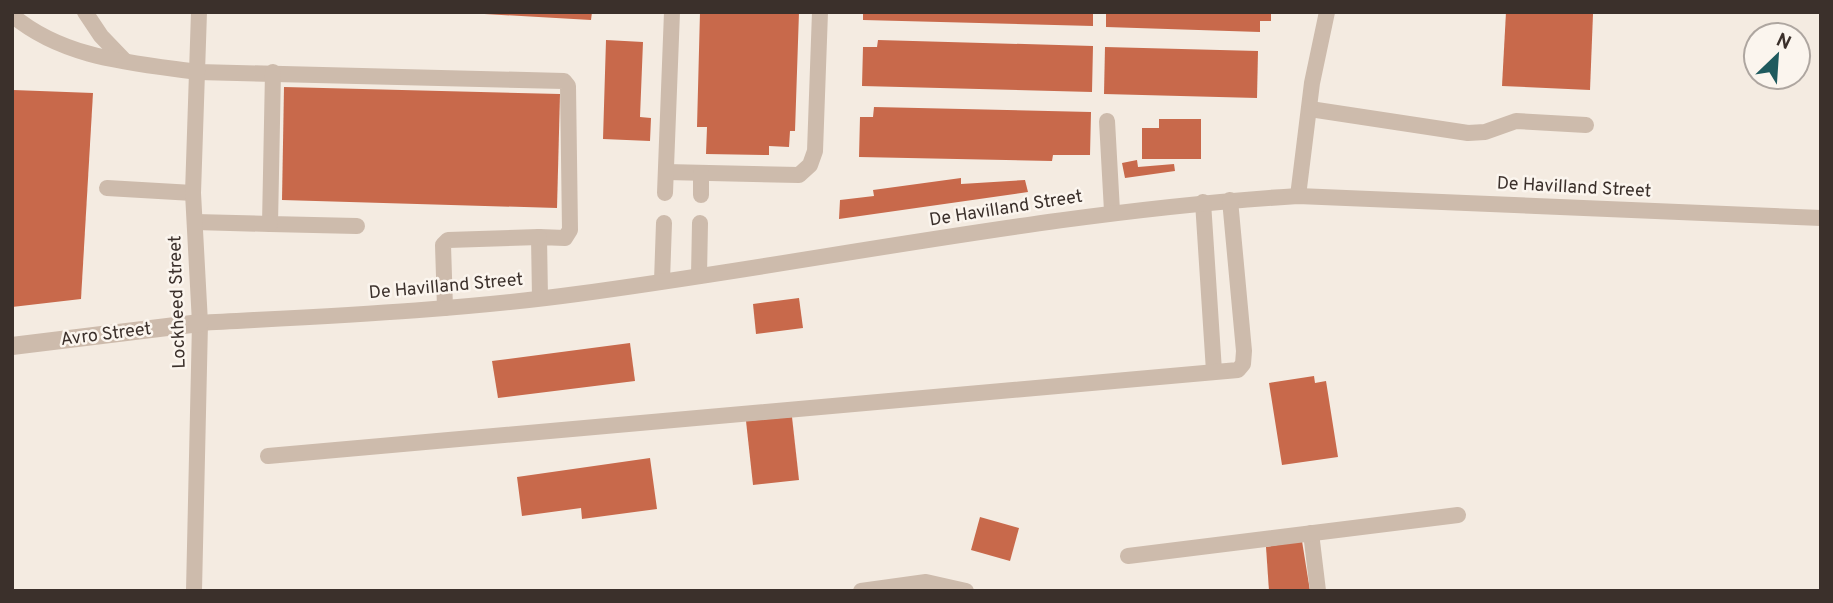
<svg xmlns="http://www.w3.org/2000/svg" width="1833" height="603" viewBox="0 0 1833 603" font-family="Overpass,sans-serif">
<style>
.building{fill:#c8694b}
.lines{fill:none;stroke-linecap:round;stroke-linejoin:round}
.service{stroke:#cdbbac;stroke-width:16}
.minor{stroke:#cdbbac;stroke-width:18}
.labels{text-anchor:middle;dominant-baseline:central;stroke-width:5;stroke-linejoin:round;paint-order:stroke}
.street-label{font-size:18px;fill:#3b302b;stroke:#fbf5ee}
</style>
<rect width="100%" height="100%" fill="#f4ebe1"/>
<!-- building -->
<g class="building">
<path d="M 450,12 L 592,12 L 591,20 Z"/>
<path d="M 700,12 L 799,12 L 795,131 L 790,131 L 789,147 L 769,146 L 769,155 L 706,154 L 707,127 L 697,127 Z"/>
<path d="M 863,12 L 1093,12 L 1093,26 L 863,20 Z"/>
<path d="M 1106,12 L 1271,12 L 1271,21 L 1260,21 L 1260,32 L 1106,27 Z"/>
<path d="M 1506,12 L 1593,14 L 1590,90 L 1502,86 Z"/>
<path d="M 606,40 L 643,42 L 640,117 L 651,118 L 650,141 L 603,139 Z"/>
<path d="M 878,40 L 1093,46 L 1092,92 L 862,86 L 863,47 L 877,47 Z"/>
<path d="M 1105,47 L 1258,51 L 1257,98 L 1104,94 Z"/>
<path d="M 284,87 L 560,94 L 557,208 L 282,200 Z"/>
<path d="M 13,90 L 93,93 L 81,299 L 12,307 Z"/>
<path d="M 874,107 L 1091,112 L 1090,155 L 1053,155 L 1052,161 L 859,157 L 860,117 L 873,117 Z"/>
<path d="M 1159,119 L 1201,119 L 1201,159 L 1142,159 L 1142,128 L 1159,128 Z"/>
<path d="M 1137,160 L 1138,167 L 1174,164 L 1175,171 L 1125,178 L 1122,163 Z"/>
<path d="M 961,178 L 961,184 L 1025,180 L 1028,192 L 839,219 L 840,200 L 874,196 L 873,190 Z"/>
<path d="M 799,298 L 803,328 L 756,334 L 753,304 Z"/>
<path d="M 630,343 L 635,381 L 498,398 L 492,361 Z"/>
<path d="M 1314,376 L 1315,383 L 1326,381 L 1338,457 L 1282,465 L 1269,383 Z"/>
<path d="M 792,417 L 799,480 L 753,485 L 746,421 Z"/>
<path d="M 650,458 L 657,509 L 582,519 L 581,508 L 522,516 L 517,477 Z"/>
<path d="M 980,517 L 1019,528 L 1010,561 L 971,550 Z"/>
<path d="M 1302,541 L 1310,591 L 1269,591 L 1266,547 Z"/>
</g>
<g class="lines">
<!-- service -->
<g class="service">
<path d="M 85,12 L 101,36 L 125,61"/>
<path d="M 12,15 C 64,59 133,63 198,72 L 564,81 L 568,86 L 570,230 L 565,238 L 539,237 L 540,298"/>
<path d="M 273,72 L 270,224 L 357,226"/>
<path d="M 1310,109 L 1468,133 L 1485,132 L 1516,121 L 1586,125"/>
<path d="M 1107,121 L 1112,211"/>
<path d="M 666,172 L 799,175 L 810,165 L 815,151 L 820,12"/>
<path d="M 701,173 L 701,195"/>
<path d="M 107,188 L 193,193"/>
<path d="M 665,193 L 672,12"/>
<path d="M 1298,196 L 1312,83 L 1327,12"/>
<path d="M 1203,202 L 1214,371"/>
<path d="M 195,222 L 270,224"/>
<path d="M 699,276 L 700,223"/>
<path d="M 662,281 L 664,223"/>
<path d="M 445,308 L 443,245 L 448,240 L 539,237"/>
<path d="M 200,323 C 326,316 452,311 577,294 C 817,262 1055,211 1298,196 L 1821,218"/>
<path d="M 268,456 L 1238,370 L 1243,364 L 1244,351 L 1230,200"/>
<path d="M 1311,533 L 1318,591"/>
<path d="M 1128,556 L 1458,515"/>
<path d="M 194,591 L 200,323 L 193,193 L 199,12"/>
<path d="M 861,591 L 926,582 L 966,591"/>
</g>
<!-- minor -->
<path class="minor" d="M 12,346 L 200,323"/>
</g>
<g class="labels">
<!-- street labels -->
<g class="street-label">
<text transform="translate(1574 188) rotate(3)">De Havilland Street</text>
<text transform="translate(1006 209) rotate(-9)">De Havilland Street</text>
<text transform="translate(446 287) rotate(-5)">De Havilland Street</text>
<text transform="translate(178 302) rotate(-92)">Lockheed Street</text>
<text transform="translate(106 335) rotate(-7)">Avro Street</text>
</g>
</g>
<!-- border -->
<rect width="1833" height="603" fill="none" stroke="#3b302b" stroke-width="28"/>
<!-- north arrow -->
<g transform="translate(1777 56) rotate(25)"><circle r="33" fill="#fbf5ee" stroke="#aea6a0" stroke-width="2"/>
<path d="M0-5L12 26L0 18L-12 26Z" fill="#1f5a5e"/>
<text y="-10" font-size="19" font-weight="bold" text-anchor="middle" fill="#3b302b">N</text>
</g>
</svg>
